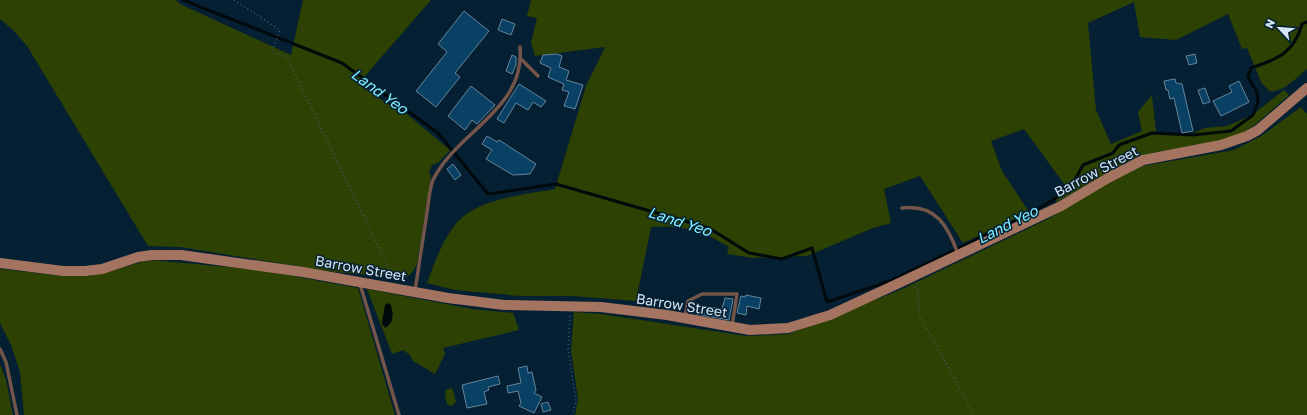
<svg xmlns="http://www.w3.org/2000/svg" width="1307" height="415" viewBox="0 0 1307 415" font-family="'Golos Text',sans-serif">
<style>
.green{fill:#2d4102;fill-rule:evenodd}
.water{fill:#00090b}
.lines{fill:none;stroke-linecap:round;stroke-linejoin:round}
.stream{stroke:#00090b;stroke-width:3}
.building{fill:#084163;stroke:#67849b}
.path{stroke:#455d6e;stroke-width:1.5;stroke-dasharray:1 3;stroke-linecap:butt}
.lane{stroke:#745549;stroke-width:3.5}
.secondary{stroke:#a57460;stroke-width:10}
.labels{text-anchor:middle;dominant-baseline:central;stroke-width:3;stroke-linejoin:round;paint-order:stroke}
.street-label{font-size:14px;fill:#d5e5f2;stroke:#052033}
.water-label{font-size:15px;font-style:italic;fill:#7feffe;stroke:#052033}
</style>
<rect width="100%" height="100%" fill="#052033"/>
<!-- green -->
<g class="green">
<path d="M 0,0 L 176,0 L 180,4 L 291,55 L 303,0 L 431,0 L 358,84 L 400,112 L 402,110 L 450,150 L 439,162 L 432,165 L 429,173 L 431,176 L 417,264 C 413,271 411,276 404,278 L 334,272 L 180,247 L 148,246 L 27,46 L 13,30 L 0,19 Z"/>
<path d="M 531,0 L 1307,0 L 1307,69 C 1298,76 1282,94 1269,91 L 1261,82 L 1247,48 L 1242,49 L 1228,14 L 1176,40 L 1140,37 L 1134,2 L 1088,23 L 1096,110 L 1111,144 L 1142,131 L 1138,112 L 1152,95 L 1156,132 L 1191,134 L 1205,128 L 1227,126 L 1252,115 L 1284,90 L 1289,95 L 1256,124 L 1242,133 L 1227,139 L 1197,145 L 1146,154 L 1132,159 L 1057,202 L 1054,197 L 1067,188 L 1024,129 L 991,141 L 1002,171 L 1029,212 L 963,243 L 920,176 L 884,189 L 891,223 L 873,228 L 807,256 L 753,258 L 727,254 L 729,247 C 698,229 687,226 651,227 L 636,301 L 572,296 L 520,296 L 455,290 L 427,283 C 434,264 442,241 455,225 C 476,198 524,195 555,189 L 586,86 L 605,47 L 535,56 L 531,43 L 537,18 L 527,16 Z"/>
<path d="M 1301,107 L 1307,114 L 1307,415 L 575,415 L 578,399 L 571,350 L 574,312 L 601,314 L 746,336 L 789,334 L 900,290 L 1048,219 L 1112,180 L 1143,166 L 1234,150 L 1261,136 Z"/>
<path d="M 152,260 L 260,270 L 358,288 L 395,415 L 24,415 L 20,372 L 11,345 L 0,323 L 0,269 C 26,271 54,277 80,276 C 105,276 128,264 152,260 Z"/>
<path d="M 367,289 L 472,309 L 513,313 L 519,330 L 443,348 L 445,354 L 435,374 L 413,361 L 410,355 L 403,350 L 392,354 ZM 384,312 L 393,313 L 391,323 L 382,325 Z"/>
<path d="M 0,364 L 6,380 L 13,415 L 0,415 Z"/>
<path d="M 452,388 L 456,402 L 451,406 L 447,404 L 445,395 L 446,390 Z"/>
</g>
<!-- water -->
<path class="water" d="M 388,303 L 391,305 C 393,314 394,323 385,328 L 382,323 L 385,305 Z"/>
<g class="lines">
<!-- stream -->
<path class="stream" d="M 183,0 L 342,63 L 438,133 L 488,194 L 556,184 L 709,228 L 749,253 L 782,259 L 812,248 L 827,302 L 890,281 L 1030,214 L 1070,189 L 1083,165 L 1113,153 L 1119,145 L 1152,133 L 1193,135 L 1231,131 L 1253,115 L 1258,102 L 1257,92 L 1248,77 L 1251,68 C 1278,59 1294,53 1302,24 L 1307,22"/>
</g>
<!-- building -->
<g class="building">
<path d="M 464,11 L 489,31 L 455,73 L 460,77 L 436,107 L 416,91 L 447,52 L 438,44 Z"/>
<path d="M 502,19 L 515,24 L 511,35 L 498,30 Z"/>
<path d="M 557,54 L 562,56 L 559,67 L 569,71 L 566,80 L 583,85 L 575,109 L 564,106 L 569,92 L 562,90 L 564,84 L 548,77 L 551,68 L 540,63 L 543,55 Z"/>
<path d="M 1195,54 L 1197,63 L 1189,65 L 1186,56 Z"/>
<path d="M 512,55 L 516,57 L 516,65 L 512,74 L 506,71 Z"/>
<path d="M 1175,79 L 1176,83 L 1182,84 L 1193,131 L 1182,133 L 1174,98 L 1170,99 L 1168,90 L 1166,90 L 1164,81 Z"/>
<path d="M 1239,81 L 1249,102 L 1221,116 L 1213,101 L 1232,92 L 1229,86 Z"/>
<path d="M 519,84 L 546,101 L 541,107 L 533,102 L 528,110 L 516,103 L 504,123 L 497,119 Z"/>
<path d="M 471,86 L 495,105 L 479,122 L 477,124 L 472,120 L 465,130 L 448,116 Z"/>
<path d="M 1205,88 L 1210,102 L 1203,104 L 1198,90 Z"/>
<path d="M 487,136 L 497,142 L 499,140 L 536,164 L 530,174 L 513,175 L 486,159 L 492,150 L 482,144 Z"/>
<path d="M 453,164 L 461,175 L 455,180 L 447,169 Z"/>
<path d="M 746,295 L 761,298 L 759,309 L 747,306 L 746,315 L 737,313 L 741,296 L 745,297 Z"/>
<path d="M 725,298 L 733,299 L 729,320 L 696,314 L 698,305 L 722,309 Z"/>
<path d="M 527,366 L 528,373 L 532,372 L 536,390 L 534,393 L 542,397 L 534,413 L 519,406 L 521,403 L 518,391 L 508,393 L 507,386 L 521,383 L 518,368 Z"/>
<path d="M 498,376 L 500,384 L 488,387 L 489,390 L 484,392 L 487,404 L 467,408 L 462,385 Z"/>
<path d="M 548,402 L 551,410 L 543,412 L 541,404 Z"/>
</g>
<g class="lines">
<!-- path -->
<g class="path">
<path d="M 234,0 L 280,30 L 272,51 L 287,58 L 394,279"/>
<path d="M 915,287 L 918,293 L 919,314 L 974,415"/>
<path d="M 570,316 L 568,349 L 576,402 L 572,415"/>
</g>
<!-- lane -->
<g class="lane">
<path d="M 522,60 L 538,76"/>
<path d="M 902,208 C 936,204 948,226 958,254"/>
<path d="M 360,284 L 399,415"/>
<path d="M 415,291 C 419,265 423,239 427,212 C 429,202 429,189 433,180 C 457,131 526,109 520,47"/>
<path d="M 685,317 L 688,301 L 702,294 L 737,294 L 732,326"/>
<path d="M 0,349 L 6,362 L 17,415"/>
</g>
<!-- secondary -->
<path class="secondary" d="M 0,263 L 63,271 L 85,271 L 102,269 L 138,257 L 152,255 L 181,255 L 303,272 L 448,298 L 504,305 L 601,307 L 667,315 L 750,330 L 788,328 L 830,315 L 897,284 L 1061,206 L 1108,178 L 1143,160 L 1221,145 L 1247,136 L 1258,130 L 1307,88"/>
</g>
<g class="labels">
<!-- street labels -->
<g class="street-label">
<text transform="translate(1096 171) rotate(-28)">Barrow Street</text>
<text transform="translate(361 268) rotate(10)">Barrow Street</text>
<text transform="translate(682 305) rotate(9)">Barrow Street</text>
</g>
<!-- water labels -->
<g class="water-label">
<text transform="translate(380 91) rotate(36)">Land Yeo</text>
<text transform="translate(680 221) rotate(18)">Land Yeo</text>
<text transform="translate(1007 224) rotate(-27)">Land Yeo</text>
</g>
</g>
<!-- north arrow -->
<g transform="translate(1279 28) rotate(296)" stroke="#052033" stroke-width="3" paint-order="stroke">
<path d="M0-3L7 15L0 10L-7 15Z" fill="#d5e5f2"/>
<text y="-6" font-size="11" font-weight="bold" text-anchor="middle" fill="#d5e5f2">N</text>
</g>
</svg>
